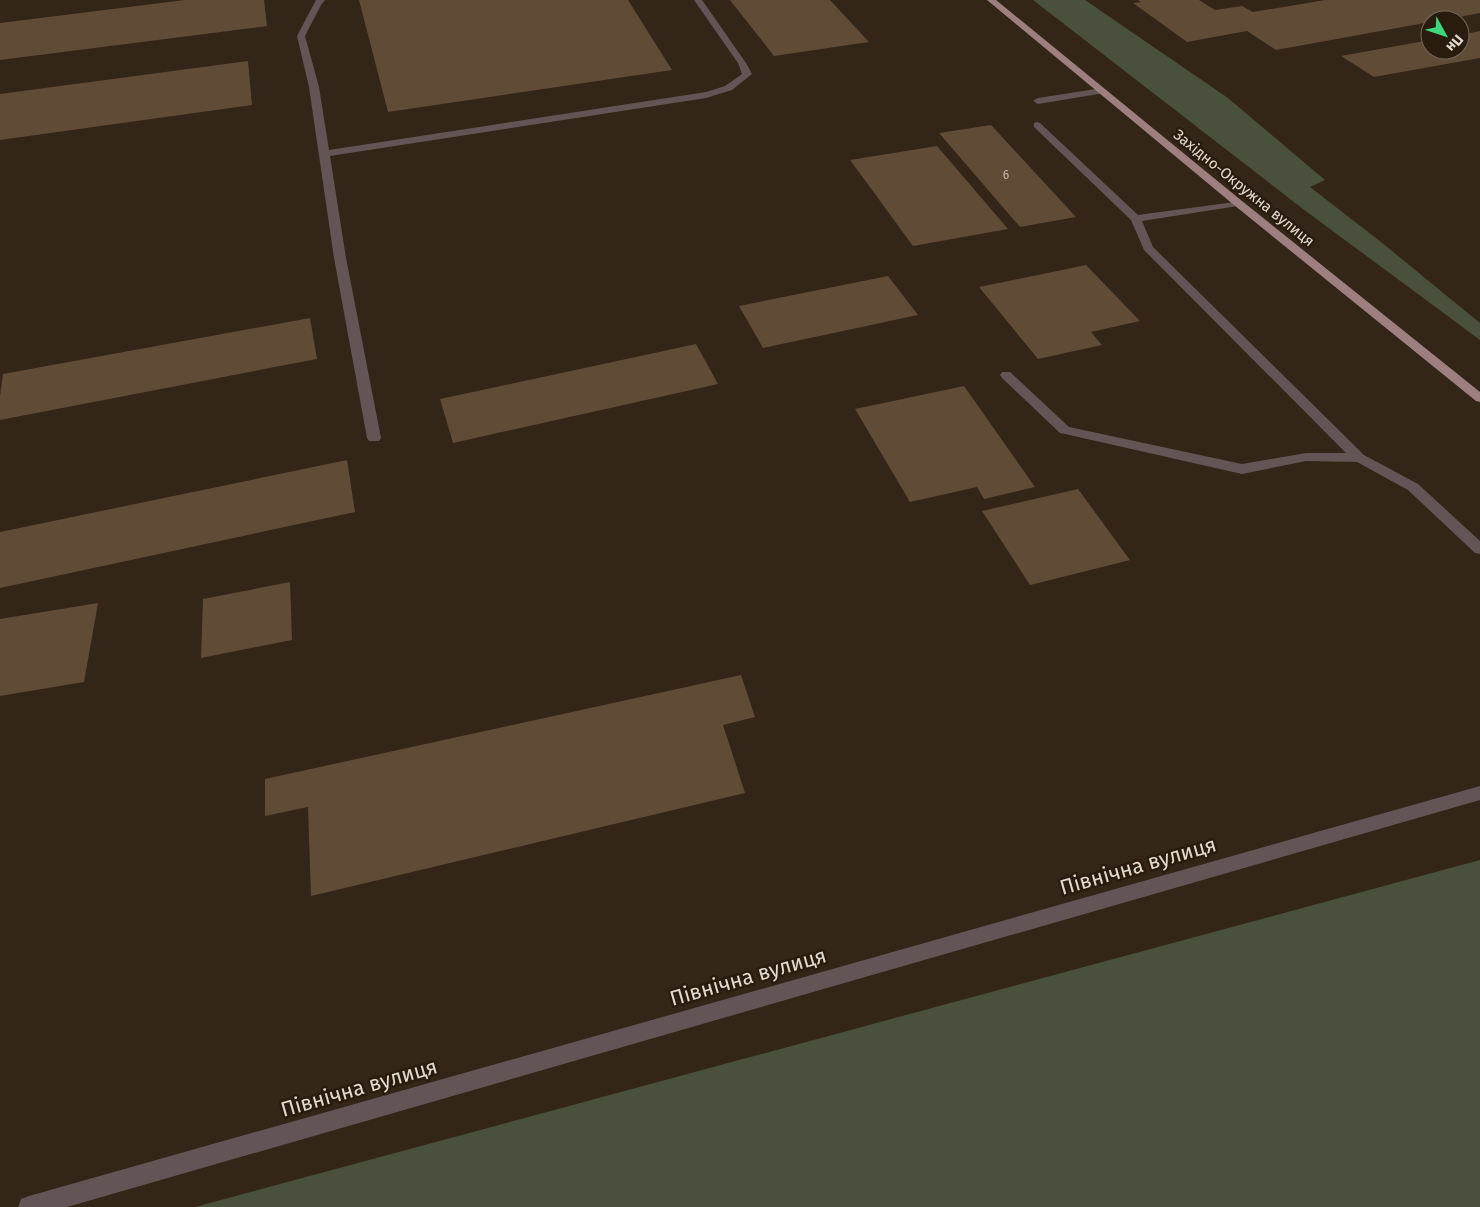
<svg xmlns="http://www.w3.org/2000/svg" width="1480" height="1207" viewBox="0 0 1480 1207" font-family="'Fira Sans',sans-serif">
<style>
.green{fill:#49503e}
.building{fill:#604b36}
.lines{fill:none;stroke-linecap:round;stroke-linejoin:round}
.lane{fill:#635555;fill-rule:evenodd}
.street{fill:#635555;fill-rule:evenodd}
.primary{fill:#9d7f80;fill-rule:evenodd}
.labels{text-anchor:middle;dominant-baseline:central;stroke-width:5;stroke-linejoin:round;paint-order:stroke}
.far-number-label{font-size:12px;fill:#c2b6aa}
.far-street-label{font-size:15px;fill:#e2d9d0;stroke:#291c0e}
.near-street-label{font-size:21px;fill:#e2d9d0;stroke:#291c0e}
</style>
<rect width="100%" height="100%" fill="#332517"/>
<!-- green -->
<g class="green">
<path d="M 1033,0 L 1085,0 L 1228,98 L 1325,180 L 1310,187 L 1381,242 L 1480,323 L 1480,340 L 1303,209 Z"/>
<path d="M 1480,860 L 1480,1207 L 195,1207 Z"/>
</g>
<!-- building -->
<g class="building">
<path d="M 185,0 L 264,0 L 267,26 L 0,60 L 0,23 Z"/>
<path d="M 359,0 L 628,0 L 672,70 L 388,112 Z"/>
<path d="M 730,0 L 830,0 L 869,42 L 774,56 Z"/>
<path d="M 1138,0 L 1199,0 L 1215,10 L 1242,6 L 1253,12 L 1325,0 L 1480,0 L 1480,13 L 1443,20 L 1430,20 L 1430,22 L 1276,50 L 1247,31 L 1187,42 L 1133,3 L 1141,2 Z"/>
<path d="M 1480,31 L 1480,58 L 1374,77 L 1341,56 L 1430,40 L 1430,50 L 1460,50 L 1460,35 Z"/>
<path d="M 248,61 L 252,105 L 0,140 L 0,94 Z"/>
<path d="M 991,125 L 1076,217 L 1020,227 L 939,133 Z"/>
<path d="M 937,146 L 1008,229 L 913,246 L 850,160 Z"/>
<path d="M 1086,265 L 1140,321 L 1091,332 L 1102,345 L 1038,359 L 979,287 Z"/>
<path d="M 888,276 L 918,315 L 763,348 L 739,306 Z"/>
<path d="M 310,318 L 317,359 L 0,420 L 0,396 L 3,374 Z"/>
<path d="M 696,344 L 718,384 L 453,443 L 440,399 Z"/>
<path d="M 964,386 L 1035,487 L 984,499 L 977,487 L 910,502 L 855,409 Z"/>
<path d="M 347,460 L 355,512 L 0,588 L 0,532 Z"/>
<path d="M 1078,489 L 1130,560 L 1030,585 L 982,511 Z"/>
<path d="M 290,582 L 292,640 L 201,658 L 203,599 Z"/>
<path d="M 98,603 L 84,682 L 0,696 L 0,619 Z"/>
<path d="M 741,675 L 755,717 L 723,725 L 745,793 L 311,896 L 308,807 L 265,816 L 265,779 Z"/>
</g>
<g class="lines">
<!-- lane -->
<g class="lane">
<path d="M 316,0 L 325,0 L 321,5 L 305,36 L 319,87 L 329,150 L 706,92 L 725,86 L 742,74 L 738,63 L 694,0 L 702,0 L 746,63 L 752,74 L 732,90 L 706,98 L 330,156 L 346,258 L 381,438 L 379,441 L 369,441 L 367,438 L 334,258 L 309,87 L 297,36 Z"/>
<path d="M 1102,88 L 1107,91 L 1105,93 L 1038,104 L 1033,101 L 1038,98 Z"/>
<path d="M 1037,122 L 1040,123 L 1138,215 L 1242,201 L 1243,203 L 1242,205 L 1238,206 L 1142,221 L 1153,247 L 1364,455 L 1418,484 L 1480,541 L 1480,554 L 1475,553 L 1408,490 L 1357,462 L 1306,461 L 1242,474 L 1065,434 L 1060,433 L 1002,378 L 1000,375 L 1002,372 L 1010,372 L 1069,427 L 1242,464 L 1306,453 L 1346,453 L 1144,250 L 1131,220 L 1034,127 L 1034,123 Z"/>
</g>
<!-- street -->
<path class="street" d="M 1480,786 L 1480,800 L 67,1207 L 18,1207 L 21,1199 L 29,1196 Z"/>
<!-- primary -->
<path class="primary" d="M 987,0 L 996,0 L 1242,201 L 1480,392 L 1480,402 L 1476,401 L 1234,205 Z"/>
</g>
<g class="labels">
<!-- far-number labels -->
<g class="far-number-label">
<text x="1006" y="175">6</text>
</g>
<!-- far-street labels -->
<g class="far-street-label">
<text transform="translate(1244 188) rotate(39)">Західно-Окружна вулиця</text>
</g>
<!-- near-street labels -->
<g class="near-street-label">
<text transform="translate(1138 866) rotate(-16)">Північна вулиця</text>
<text transform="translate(748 977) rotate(-16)">Північна вулиця</text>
<text transform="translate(359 1088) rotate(-16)">Північна вулиця</text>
</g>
</g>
<!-- north arrow -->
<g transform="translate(1445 35) rotate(130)"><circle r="24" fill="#291c0e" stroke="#73685c"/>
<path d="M0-4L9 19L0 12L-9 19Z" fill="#40d77c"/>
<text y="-8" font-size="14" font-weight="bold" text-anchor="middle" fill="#e2d9d0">Пн</text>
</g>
</svg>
